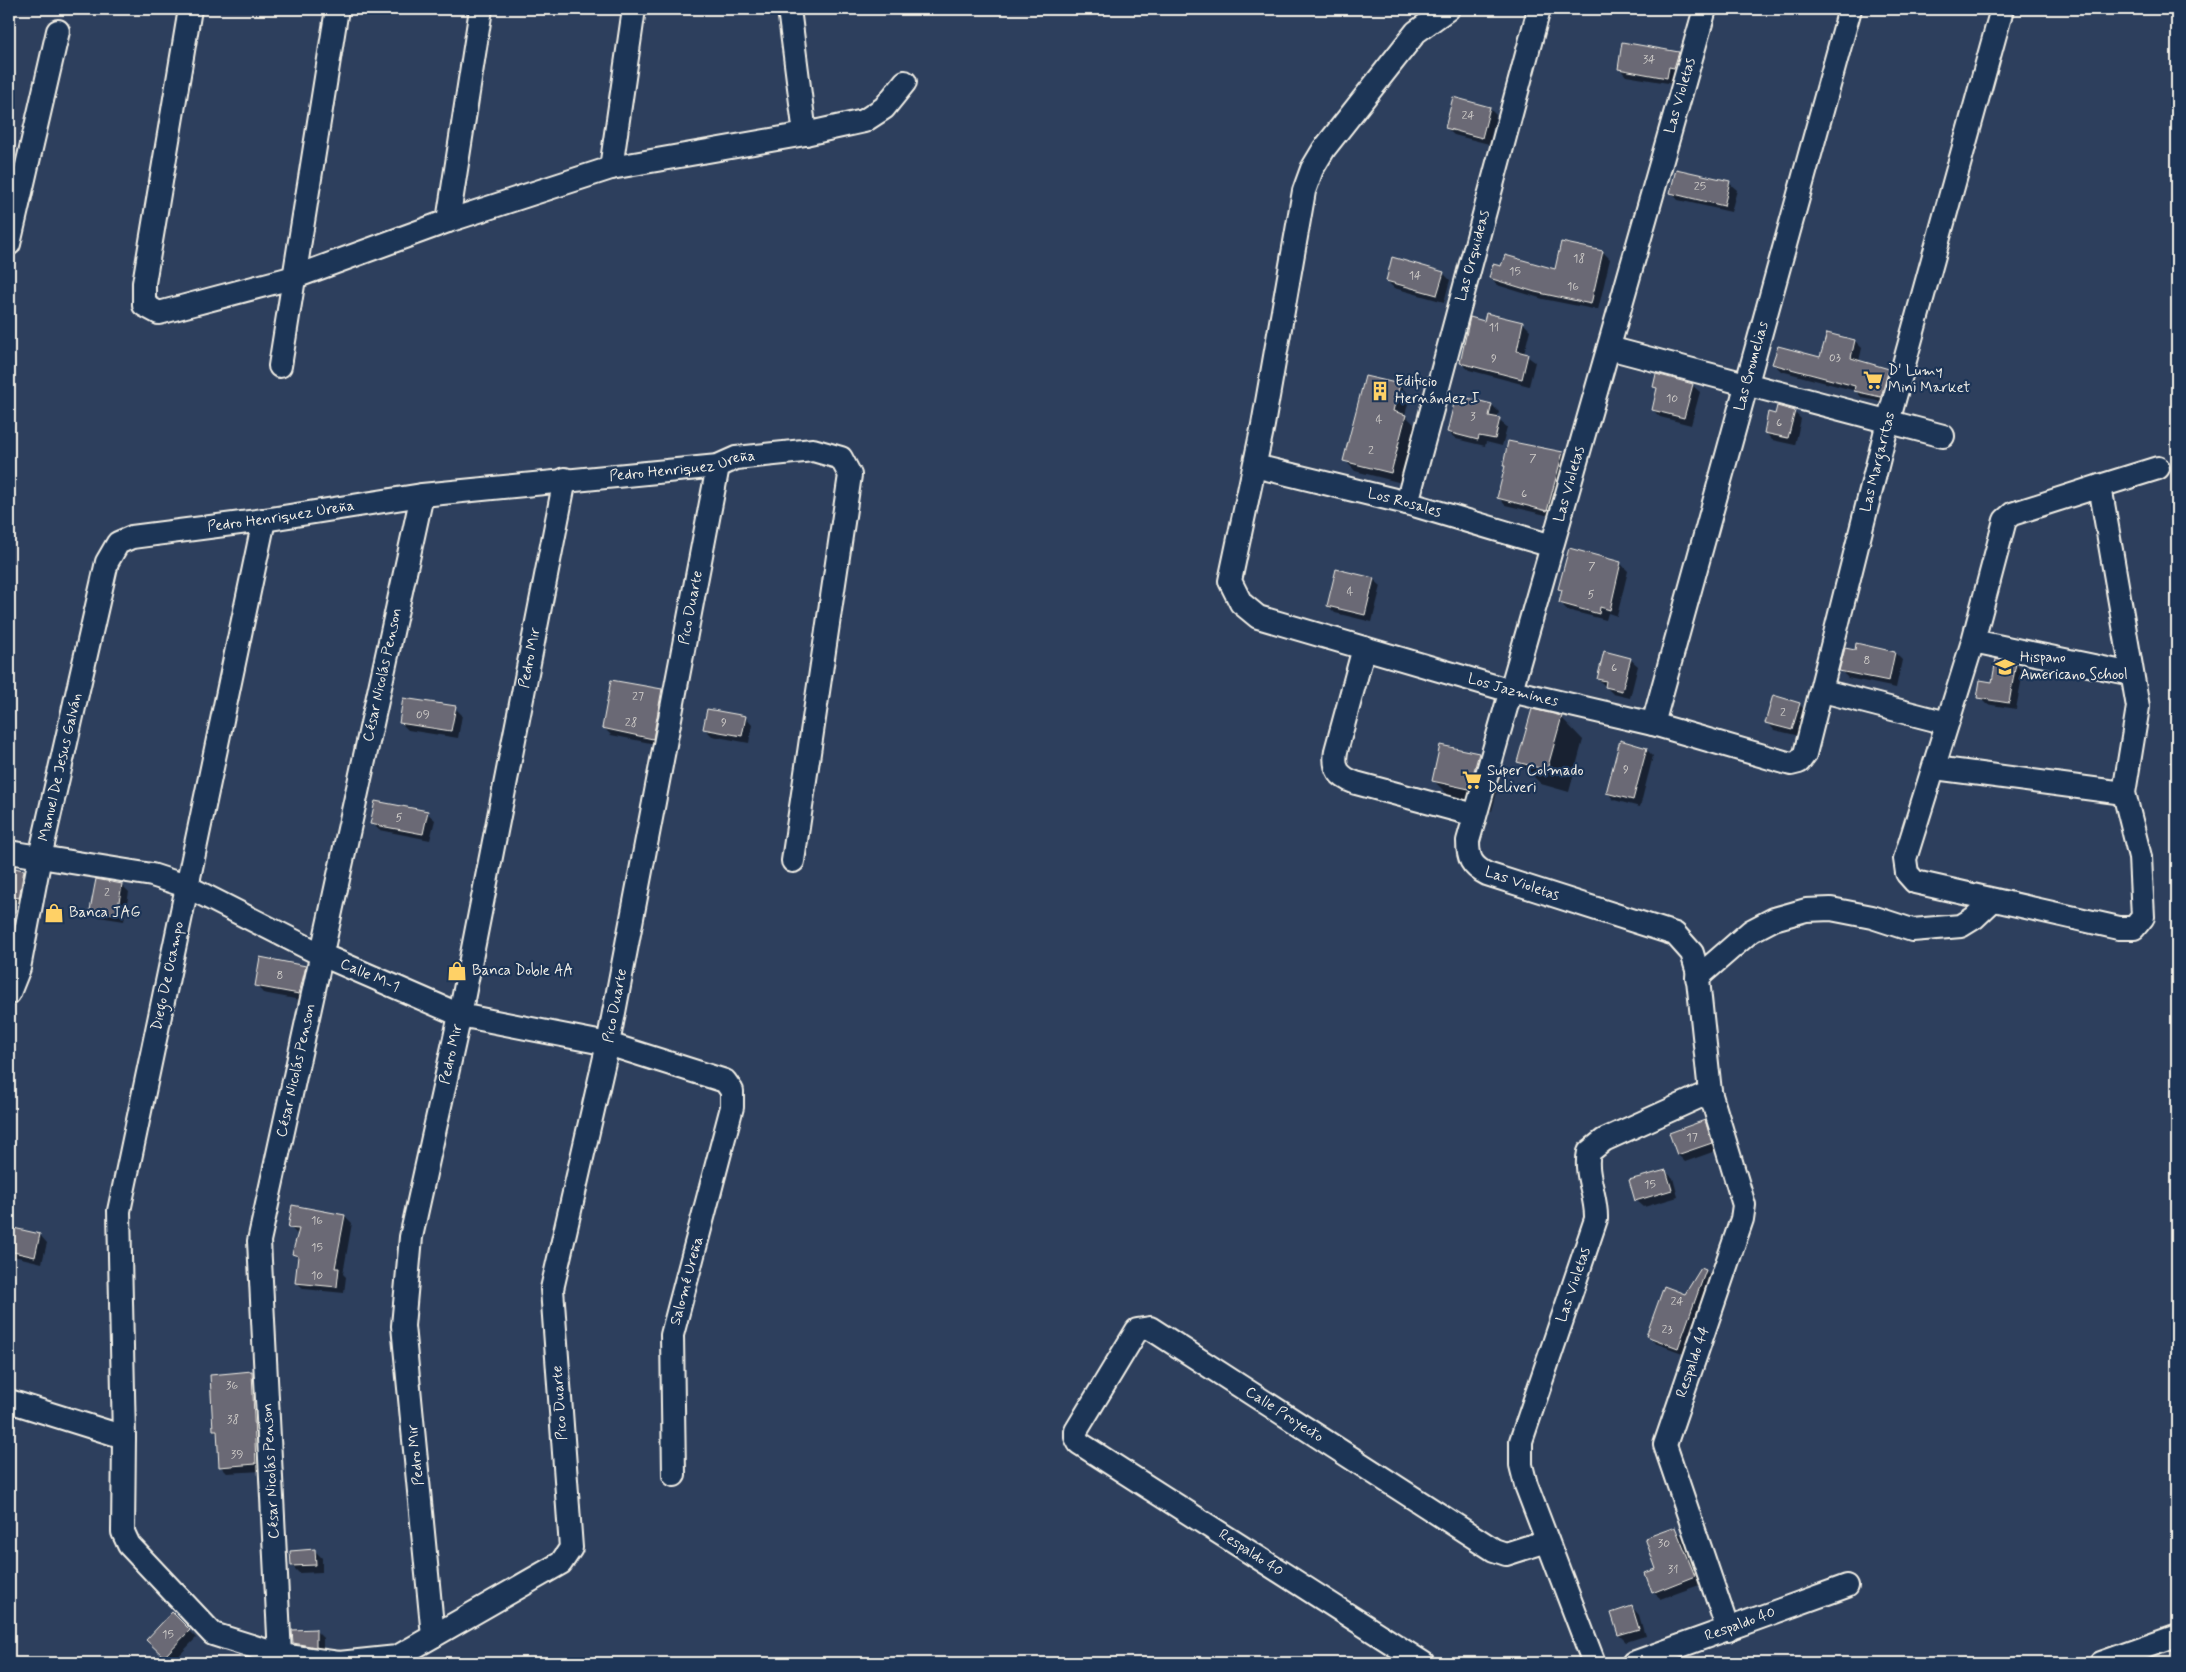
<svg xmlns="http://www.w3.org/2000/svg" width="2186" height="1672" viewBox="0 0 2186 1672" font-family="Mynerve,sans-serif">
<style>
.shadow{fill:#0007}
.building{fill:#6b6974;stroke:#f4f1e8}
.lines{fill:none;stroke-linecap:round;stroke-linejoin:round}
.minor-casing{stroke:#f4f1e8;stroke-width:26}
.minor{stroke:#1d3557;stroke-width:22}
.labels{text-anchor:middle;dominant-baseline:central;stroke-width:4.5;stroke-linejoin:round;paint-order:stroke}
.number-label{font-size:12px;fill:#d2cfcb}
.street-label{font-size:15px;fill:#f4f1e8;stroke:#1d3557}
.poi-label{font-size:15px;fill:#f4f1e8;stroke:#1d3557;text-anchor:start}
</style>
<rect width="100%" height="100%" fill="#2d3f5d"/>
<filter id="ink" filterUnits="userSpaceOnUse"><feTurbulence type="fractalNoise" baseFrequency=".02" numOctaves="2"/><feDisplacementMap in="SourceGraphic" scale="10" xChannelSelector="R" yChannelSelector="G"/><feConvolveMatrix kernelMatrix="1 2 1 2 8 2 1 2 1" color-interpolation-filters="sRGB"/></filter>
<g filter="url(#ink)">
<!-- shadow -->
<g class="shadow">
<path d="M 1679,53 L 1686,60 L 1674,84 L 1626,76 L 1619,68 Z"/>
<path d="M 1489,108 L 1496,115 L 1489,144 L 1454,135 L 1446,128 Z"/>
<path d="M 1729,183 L 1737,190 L 1731,212 L 1678,200 L 1671,192 Z"/>
<path d="M 1603,252 L 1610,259 L 1598,310 L 1543,299 L 1497,285 L 1490,278 L 1556,271 Z"/>
<path d="M 1443,273 L 1450,280 L 1444,302 L 1394,288 L 1387,281 Z"/>
<path d="M 1485,322 L 1523,323 L 1530,330 L 1524,354 L 1535,362 L 1529,386 L 1469,370 L 1461,363 Z"/>
<path d="M 1828,334 L 1855,341 L 1862,348 L 1859,361 L 1888,370 L 1896,377 L 1888,403 L 1862,398 L 1856,391 L 1781,371 L 1774,364 L 1821,359 Z"/>
<path d="M 1399,385 L 1410,396 L 1405,415 L 1416,426 L 1402,483 L 1355,471 L 1345,460 Z"/>
<path d="M 1692,385 L 1700,392 L 1691,425 L 1660,417 L 1653,410 L 1658,390 L 1654,386 Z"/>
<path d="M 1492,405 L 1499,412 L 1497,419 L 1507,427 L 1502,446 L 1486,442 L 1485,446 L 1456,439 L 1448,432 Z"/>
<path d="M 1794,412 L 1801,419 L 1795,445 L 1772,440 L 1765,432 L 1776,415 Z"/>
<path d="M 1562,453 L 1569,460 L 1554,517 L 1505,505 L 1498,497 Z"/>
<path d="M 1570,550 L 1621,564 L 1628,571 L 1617,616 L 1608,613 L 1606,620 L 1567,610 L 1560,602 L 1563,592 L 1559,588 Z"/>
<path d="M 1373,579 L 1381,586 L 1372,622 L 1335,613 L 1328,606 Z"/>
<path d="M 1856,651 L 1895,653 L 1902,660 L 1896,688 L 1848,678 L 1841,671 Z"/>
<path d="M 1630,659 L 1638,666 L 1630,698 L 1613,694 L 1598,679 Z"/>
<path d="M 2015,664 L 2023,672 L 2016,709 L 1986,704 L 1979,697 Z"/>
<path d="M 662,691 L 669,698 L 660,745 L 611,735 L 604,728 Z"/>
<path d="M 1799,704 L 1806,711 L 1800,736 L 1774,730 L 1767,722 Z"/>
<path d="M 455,708 L 462,715 L 458,738 L 408,730 L 400,722 Z"/>
<path d="M 745,717 L 752,725 L 749,743 L 712,736 L 705,729 Z"/>
<path d="M 1561,717 L 1583,740 L 1569,792 L 1541,784 L 1519,762 Z"/>
<path d="M 1441,746 L 1479,754 L 1501,776 L 1492,811 L 1456,803 L 1434,781 Z"/>
<path d="M 1646,749 L 1653,756 L 1640,807 L 1614,800 L 1607,792 Z"/>
<path d="M 427,813 L 435,820 L 430,840 L 379,830 L 372,823 Z"/>
<path d="M 9,868 L 24,871 L 31,879 L 26,904 L 9,901 Z"/>
<path d="M 122,885 L 129,892 L 124,921 L 99,917 L 92,909 Z"/>
<path d="M 305,967 L 312,975 L 306,1001 L 263,993 L 256,985 Z"/>
<path d="M 1704,1122 L 1712,1129 L 1718,1150 L 1685,1162 L 1678,1155 L 1671,1134 Z"/>
<path d="M 1665,1171 L 1673,1178 L 1678,1197 L 1644,1207 L 1636,1200 Z"/>
<path d="M 345,1216 L 352,1223 L 343,1274 L 346,1277 L 344,1293 L 304,1289 L 296,1282 L 299,1259 L 294,1254 L 298,1235 L 290,1227 Z"/>
<path d="M 9,1228 L 40,1235 L 47,1243 L 42,1263 L 9,1255 Z"/>
<path d="M 1706,1271 L 1713,1278 L 1685,1354 L 1655,1343 L 1648,1336 Z"/>
<path d="M 251,1372 L 259,1379 L 263,1471 L 227,1473 L 220,1466 L 218,1434 L 214,1430 Z"/>
<path d="M 1674,1528 L 1682,1536 L 1702,1584 L 1661,1599 L 1653,1592 L 1657,1570 Z"/>
<path d="M 314,1550 L 322,1558 L 322,1572 L 299,1573 L 292,1566 Z"/>
<path d="M 1632,1607 L 1639,1615 L 1645,1636 L 1626,1642 L 1619,1635 L 1613,1613 Z"/>
<path d="M 172,1614 L 196,1638 L 172,1663 L 148,1640 Z"/>
<path d="M 315,1630 L 323,1638 L 323,1653 L 301,1650 L 294,1643 Z"/>
</g>
<!-- building -->
<g class="building">
<path d="M 1622,42 L 1679,52 L 1674,68 L 1669,67 L 1667,78 L 1618,69 Z"/>
<path d="M 1453,97 L 1490,107 L 1482,138 L 1445,128 Z"/>
<path d="M 1676,169 L 1730,181 L 1724,206 L 1670,193 Z"/>
<path d="M 1561,242 L 1603,251 L 1591,304 L 1535,292 L 1489,278 L 1493,264 L 1501,266 L 1505,255 L 1555,269 Z"/>
<path d="M 1392,257 L 1444,272 L 1437,295 L 1386,281 Z"/>
<path d="M 1486,313 L 1523,322 L 1517,351 L 1528,354 L 1522,379 L 1460,363 L 1470,317 L 1484,321 Z"/>
<path d="M 1827,333 L 1855,340 L 1851,358 L 1889,369 L 1881,397 L 1854,391 L 1855,386 L 1772,364 L 1778,346 L 1820,357 Z"/>
<path d="M 1656,374 L 1693,384 L 1684,418 L 1652,410 L 1657,388 L 1653,387 Z"/>
<path d="M 1365,376 L 1400,384 L 1393,411 L 1406,415 L 1391,473 L 1343,461 Z"/>
<path d="M 1456,395 L 1492,404 L 1489,416 L 1500,418 L 1495,439 L 1479,436 L 1478,440 L 1447,432 Z"/>
<path d="M 1777,406 L 1795,411 L 1788,438 L 1764,433 L 1768,412 L 1775,414 Z"/>
<path d="M 1508,441 L 1563,452 L 1547,511 L 1497,498 L 1505,466 L 1503,466 Z"/>
<path d="M 1569,548 L 1621,562 L 1610,610 L 1600,607 L 1599,614 L 1559,603 L 1562,590 L 1558,589 Z"/>
<path d="M 1336,569 L 1374,578 L 1365,615 L 1327,606 Z"/>
<path d="M 1856,643 L 1895,652 L 1889,681 L 1839,671 L 1845,648 L 1855,650 Z"/>
<path d="M 1604,651 L 1631,658 L 1622,691 L 1605,687 L 1606,681 L 1597,679 Z"/>
<path d="M 1996,659 L 2016,663 L 2009,703 L 1977,698 L 1980,680 L 1992,682 Z"/>
<path d="M 611,680 L 662,689 L 653,739 L 602,728 Z"/>
<path d="M 1773,695 L 1800,703 L 1792,730 L 1765,723 Z"/>
<path d="M 403,698 L 456,706 L 451,731 L 399,723 Z"/>
<path d="M 707,709 L 746,716 L 742,736 L 703,729 Z"/>
<path d="M 1532,709 L 1562,716 L 1547,770 L 1517,762 Z"/>
<path d="M 1620,740 L 1647,748 L 1633,800 L 1606,793 Z"/>
<path d="M 1440,745 L 1479,753 L 1469,789 L 1432,781 Z"/>
<path d="M 375,801 L 428,811 L 423,834 L 370,824 Z"/>
<path d="M 9,867 L 24,870 L 19,898 L 9,896 Z"/>
<path d="M 96,879 L 122,884 L 117,914 L 90,910 Z"/>
<path d="M 260,957 L 306,966 L 299,994 L 255,986 Z"/>
<path d="M 1705,1120 L 1712,1143 L 1677,1155 L 1669,1133 Z"/>
<path d="M 1666,1170 L 1672,1190 L 1635,1201 L 1629,1180 Z"/>
<path d="M 292,1205 L 345,1215 L 335,1268 L 339,1268 L 337,1287 L 295,1283 L 298,1256 L 292,1254 L 299,1229 L 288,1228 Z"/>
<path d="M 9,1227 L 40,1234 L 35,1257 L 9,1251 Z"/>
<path d="M 1701,1268 L 1706,1270 L 1678,1348 L 1646,1336 L 1664,1286 L 1685,1294 Z"/>
<path d="M 252,1371 L 256,1464 L 219,1467 L 217,1430 L 213,1430 L 210,1375 Z"/>
<path d="M 1675,1527 L 1695,1576 L 1652,1593 L 1645,1573 L 1656,1569 L 1645,1538 Z"/>
<path d="M 315,1549 L 316,1565 L 291,1566 L 290,1551 Z"/>
<path d="M 1632,1606 L 1639,1629 L 1618,1635 L 1611,1613 Z"/>
<path d="M 172,1612 L 190,1630 L 164,1657 L 146,1640 Z"/>
<path d="M 316,1629 L 316,1647 L 293,1643 L 292,1630 Z"/>
</g>
<g class="lines">
<defs>
<g id="minor">
<path d="M 190,9 L 144,283 L 144,305 L 159,313 L 295,277 L 448,221 L 611,168 L 805,134 L 864,121 L 884,108 L 905,82"/>
<path d="M 789,9 L 805,134"/>
<path id="s1" d="M 1448,9 L 1416,32 L 1324,149 L 1312,169 L 1304,191 L 1263,425 L 1230,581 L 1241,603 L 1258,617 L 1511,691 L 1653,724 L 1791,764 L 1799,762 L 1805,754 L 1888,422 L 2002,9"/>
<path d="M 611,168 L 634,9"/>
<path d="M 448,221 L 481,9"/>
<path d="M 9,244 L 58,31"/>
<path d="M 1609,348 L 1943,436"/>
<path d="M 280,366 L 337,9"/>
<path id="s2" d="M 1255,466 L 1407,503 L 1552,546"/>
<path d="M 2100,486 L 2158,468"/>
<path id="s3" d="M 1407,503 L 1539,9"/>
<path id="s4" d="M 264,520 L 119,1211 L 124,1437 L 123,1532 L 129,1545 L 213,1634 L 280,1655 L 339,1663 L 397,1657 L 561,1563 L 571,1548 L 552,1289 L 608,1044 L 718,466"/>
<path d="M 1973,641 L 2005,520 L 2012,514 L 2100,486 L 2138,707 L 2124,793 L 2140,857 L 2143,917 L 2134,928 L 2119,928 L 1915,882 L 1907,873 L 1905,859 L 1973,641 L 2132,674"/>
<path d="M 1364,648 L 1336,751 C 1333,769 1339,777 1356,783 L 1475,815"/>
<path d="M 1823,691 L 1947,723"/>
<path id="s5" d="M 1653,724 L 1850,9"/>
<path d="M 1935,768 L 2124,793"/>
<path id="s6" d="M 9,852 L 152,875 L 186,886 L 322,955 L 460,1015 L 608,1044 L 725,1081 L 732,1091 L 732,1107 L 672,1335 L 674,1475"/>
<path d="M 1697,978 L 1751,931 L 1774,919 L 1806,910 L 1831,909 L 1872,917 L 1912,930 L 1961,926 L 1974,918 L 1993,900"/>
<path id="s7" d="M 9,993 L 19,968 L 40,857 L 107,562 L 118,543 L 132,537 L 264,520 L 422,495 L 718,466 L 736,458 L 813,450 L 841,458 L 850,475 L 793,861"/>
<path d="M 1710,1092 L 1744,1205 L 1742,1219 L 1665,1445 L 1728,1630"/>
<path d="M 9,1401 L 124,1437"/>
<path id="s8" d="M 433,1636 L 403,1326 L 411,1237 L 460,1015 L 565,479"/>
<path id="s9" d="M 280,1655 L 259,1241 L 422,495"/>
<path id="s10" d="M 1423,1663 L 1079,1443 L 1076,1437 L 1076,1431 L 1137,1330 L 1150,1328 L 1494,1550 L 1506,1554 L 1547,1541"/>
<path id="s11" d="M 1594,1663 L 1526,1485 L 1521,1465 L 1521,1441 L 1596,1219 C 1597,1196 1584,1174 1589,1152 L 1604,1140 L 1710,1092 L 1697,970 L 1692,953 L 1675,934 L 1487,874 C 1471,866 1468,858 1468,841 L 1705,9"/>
<path id="s12" d="M 1633,1663 L 1847,1586"/>
<path d="M 2101,1663 L 2177,1636"/>
</g>
</defs>
<!-- minor casing -->
<use href="#minor" class="minor-casing"/>
<!-- minor -->
<use href="#minor" class="minor"/>
</g>
</g>
<!-- icons -->
<defs>
<symbol id="supermarket-bare" viewBox="-9 -9 18 18"><path d="M-6-5.5h2.5l.6 2H6L4.5 2H-2.5L-4.4-4H-6ZM-1.5 3.2a1.3 1.3 0 1 0 .1 0ZM3 3.2a1.3 1.3 0 1 0 .1 0Z" fill="#ffd166" stroke="#1d3557" stroke-width="2.5" paint-order="stroke"/></symbol>
<symbol id="building-bare" viewBox="-9 -9 18 18"><path d="M-4-6H4V6H1V3H-1V6H-4ZM-2.5-4.3h1.7v1.8h-1.7ZM.8-4.3h1.7v1.8H.8ZM-2.5-1h1.7V.8h-1.7ZM.8-1h1.7V.8H.8Z" fill="#ffd166" stroke="#1d3557" stroke-width="2.5" paint-order="stroke"/></symbol>
<symbol id="school-bare" viewBox="-9 -9 18 18"><path d="M0-5L7-2L0 1L-7-2ZM-4 1L0 2.5L4 1V4Q0 6-4 4Z" fill="#ffd166" stroke="#1d3557" stroke-width="2.5" paint-order="stroke"/></symbol>
<symbol id="shop-bare" viewBox="-9 -9 18 18"><path d="M-5-2.5h2.3a2.7 3.5 0 0 1 5.4 0H5L5.5 6h-11ZM-1.5-2.5h3a1.5 2.3 0 0 0-3 0Z" fill="#ffd166" stroke="#1d3557" stroke-width="2.5" paint-order="stroke"/></symbol>
</defs>
<g fill-rule="evenodd">
<use href="#supermarket-bare" x="1859" y="366" width="28" height="28"/>
<use href="#building-bare" x="1366" y="377" width="28" height="28"/>
<use href="#school-bare" x="1991" y="653" width="28" height="28"/>
<use href="#supermarket-bare" x="1458" y="766" width="28" height="28"/>
<use href="#shop-bare" x="40" y="899" width="28" height="28"/>
<use href="#shop-bare" x="443" y="957" width="28" height="28"/>
</g>
<g class="labels">
<!-- number labels -->
<g class="number-label">
<text x="1649" y="60">34</text>
<text x="1468" y="116">24</text>
<text x="1700" y="187">25</text>
<text x="1579" y="259">18</text>
<text x="1515" y="272">15</text>
<text x="1415" y="276">14</text>
<text x="1573" y="287">16</text>
<text x="1494" y="328">11</text>
<text x="1835" y="358">03</text>
<text x="1494" y="359">9</text>
<text x="1672" y="399">10</text>
<text x="1473" y="417">3</text>
<text x="1379" y="420">4</text>
<text x="1779" y="423">6</text>
<text x="1371" y="451">2</text>
<text x="1533" y="459">7</text>
<text x="1524" y="494">6</text>
<text x="1592" y="567">7</text>
<text x="1350" y="592">4</text>
<text x="1591" y="595">5</text>
<text x="1867" y="661">8</text>
<text x="1614" y="668">6</text>
<text x="638" y="697">27</text>
<text x="1783" y="713">2</text>
<text x="423" y="715">09</text>
<text x="631" y="723">28</text>
<text x="724" y="723">9</text>
<text x="1626" y="770">9</text>
<text x="399" y="818">5</text>
<text x="107" y="893">2</text>
<text x="280" y="976">8</text>
<text x="1692" y="1138">17</text>
<text x="1650" y="1185">15</text>
<text x="317" y="1221">16</text>
<text x="317" y="1248">15</text>
<text x="317" y="1276">10</text>
<text x="1677" y="1302">24</text>
<text x="1667" y="1330">23</text>
<text x="232" y="1386">36</text>
<text x="233" y="1420">38</text>
<text x="237" y="1455">39</text>
<text x="1664" y="1544">30</text>
<text x="1673" y="1570">31</text>
<text x="168" y="1635">15</text>
</g>
<!-- street labels -->
<g class="street-label">
<text stroke="none"><textPath href="#s11" startOffset="1852">Las Violetas</textPath></text>
<text stroke="none"><textPath href="#s3" startOffset="256">Las Orquideas</textPath></text>
<text stroke="none"><textPath href="#s5" startOffset="371">Las Bromelias</textPath></text>
<text stroke="none"><textPath href="#s1" startOffset="1551">Las Margaritas</textPath></text>
<text stroke="none"><textPath href="#s7" startOffset="1035">Pedro Henriquez Ureña</textPath></text>
<text stroke="none"><textPath href="#s11" startOffset="1448">Las Violetas</textPath></text>
<text stroke="none"><textPath href="#s2" startOffset="154">Los Rosales</textPath></text>
<text stroke="none"><textPath href="#s7" startOffset="630">Pedro Henriquez Ureña</textPath></text>
<text stroke="none"><textPath href="#s4" startOffset="2514">Pico Duarte</textPath></text>
<text stroke="none"><textPath href="#s8" startOffset="992">Pedro Mir</textPath></text>
<text stroke="none"><textPath href="#s9" startOffset="994">César Nicolás Penson</textPath></text>
<text stroke="none"><textPath href="#s1" startOffset="944">Los Jazmines</textPath></text>
<text stroke="none"><textPath href="#s7" startOffset="232">Manuel De Jesus Galván</textPath></text>
<text transform="translate(1522 884) rotate(19)">Las Violetas</text>
<text transform="translate(168 976) rotate(-78)">Diego De Ocampo</text>
<text stroke="none"><textPath href="#s6" startOffset="385">Calle M-1</textPath></text>
<text stroke="none"><textPath href="#s4" startOffset="2109">Pico Duarte</textPath></text>
<text stroke="none"><textPath href="#s8" startOffset="588">Pedro Mir</textPath></text>
<text stroke="none"><textPath href="#s9" startOffset="589">César Nicolás Penson</textPath></text>
<text transform="translate(687 1281) rotate(-75)">Salomé Ureña</text>
<text stroke="none"><textPath href="#s11" startOffset="400">Las Violetas</textPath></text>
<text transform="translate(1693 1362) rotate(-71)">Respaldo 44</text>
<text transform="translate(560 1403) rotate(-94)">Pico Duarte</text>
<text stroke="none"><textPath href="#s10" startOffset="712">Calle Proyecto</textPath></text>
<text transform="translate(416 1455) rotate(-96)">Pedro Mir</text>
<text transform="translate(271 1471) rotate(-93)">César Nicolás Penson</text>
<text transform="translate(1251 1553) rotate(33)">Respaldo 40</text>
<text stroke="none"><textPath href="#s12" startOffset="114">Respaldo 40</textPath></text>
</g>
<!-- poi labels -->
<g class="poi-label">
<text x="1888" y="371">D' Lumy<tspan x="1888" dy="17">Mini Market</tspan></text>
<text x="1395" y="382">Edificio<tspan x="1395" dy="17">Hernández I</tspan></text>
<text x="2020" y="658">Hispano<tspan x="2020" dy="17">Americano School</tspan></text>
<text x="1487" y="771">Super Colmado<tspan x="1487" dy="17">Deliveri</tspan></text>
<text x="69" y="913">Banca JAG</text>
<text x="472" y="971">Banca Doble AA</text>
</g>
</g>
<!-- margin -->
<rect width="2186" height="1672" fill="none" stroke="#1d3557" stroke-width="30"/>
<rect x="15" y="15" width="2156" height="1642" fill="none" stroke="#f4f1e8" stroke-width="2" filter="url(#ink)"/>
</svg>
